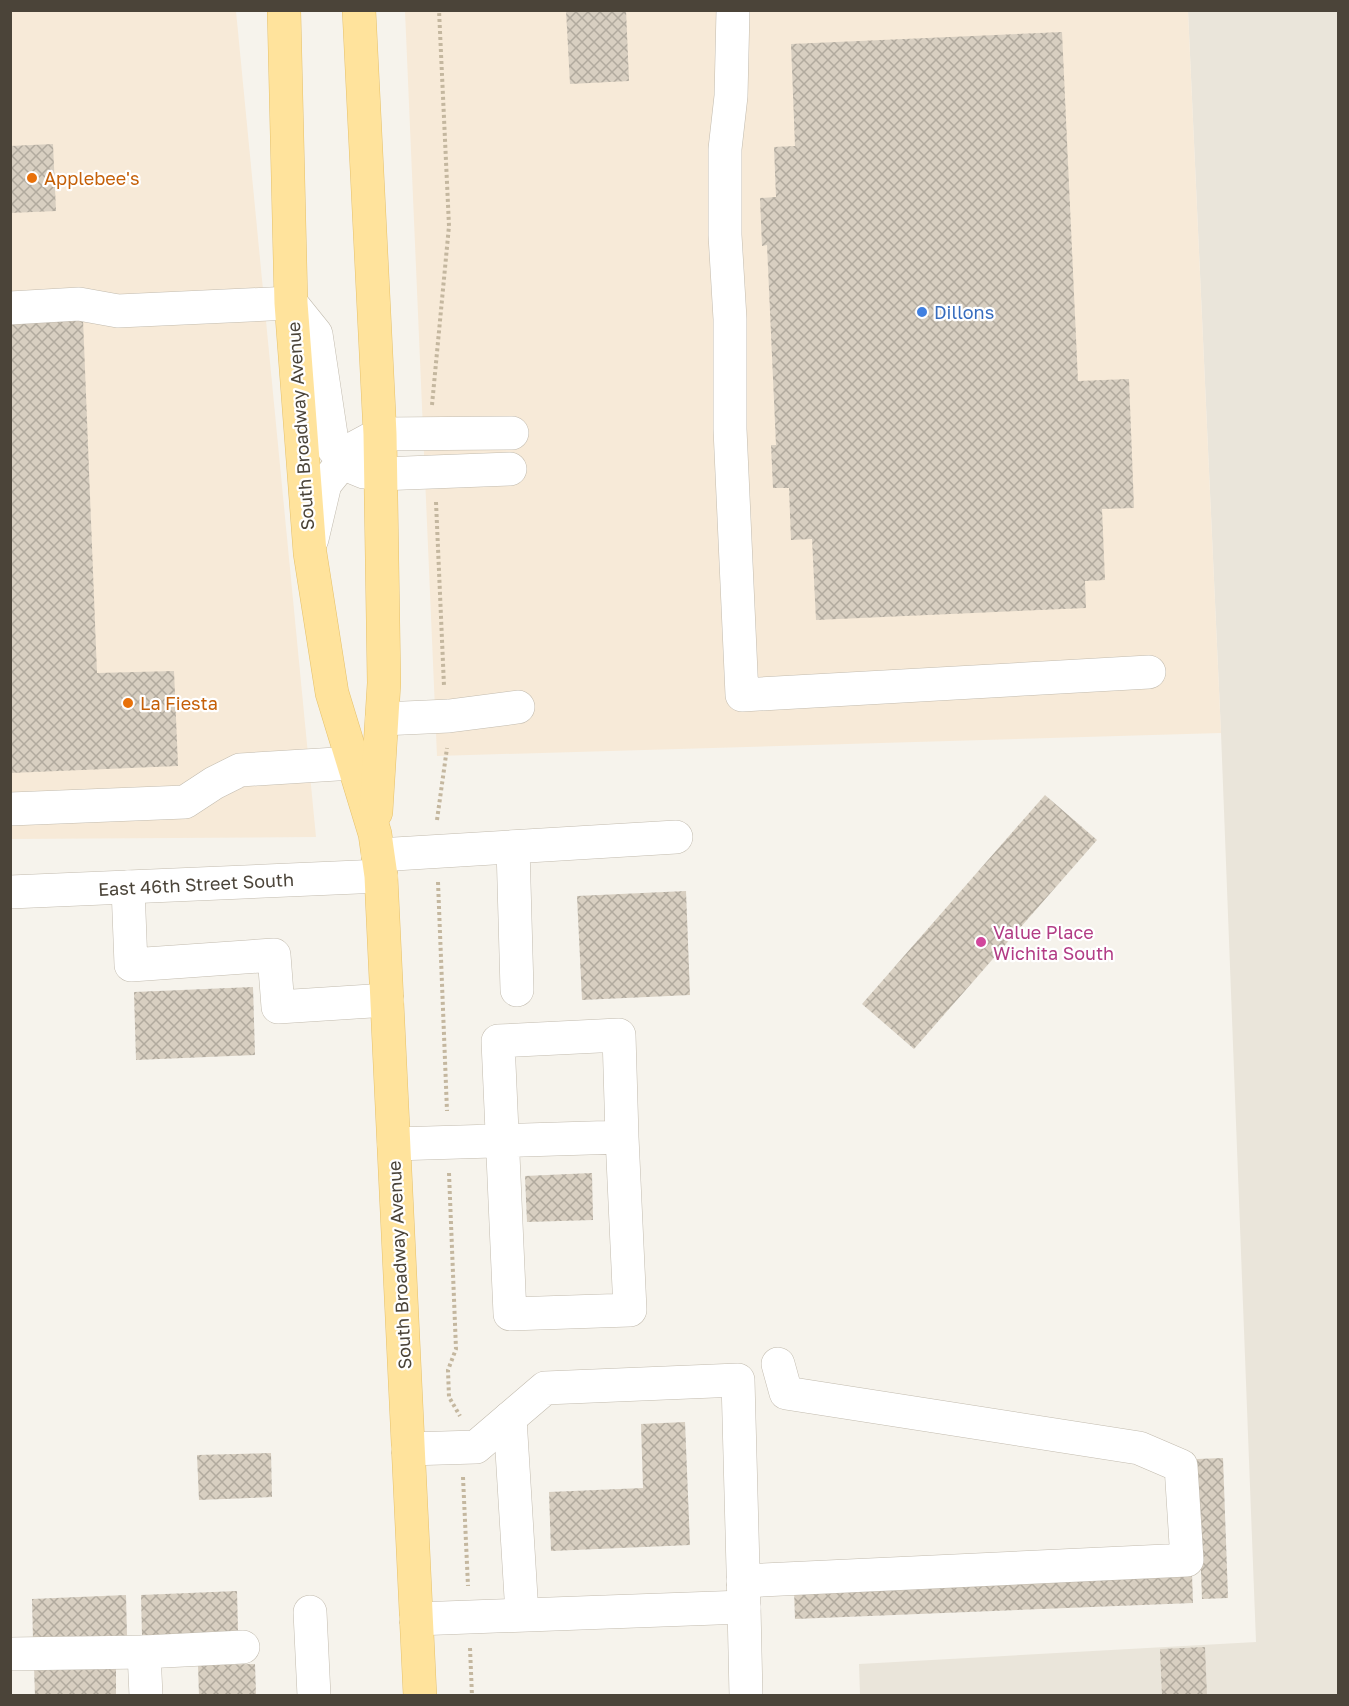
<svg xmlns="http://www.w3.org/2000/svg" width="1349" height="1706" viewBox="0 0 1349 1706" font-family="'Golos Text',sans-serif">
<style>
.residential{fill:#eae5da}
.commercial{fill:#f7ead8}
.building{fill:url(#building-cross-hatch)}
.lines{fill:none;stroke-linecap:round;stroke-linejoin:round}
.minor-casing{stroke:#c2bbae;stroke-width:34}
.major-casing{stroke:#e6c16a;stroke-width:34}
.path{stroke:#c4b79f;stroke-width:4;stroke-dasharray:3 3;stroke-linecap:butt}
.minor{stroke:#fff;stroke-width:33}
.major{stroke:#ffe39c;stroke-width:33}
.food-dot{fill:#e8710a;stroke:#fff;stroke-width:2}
.shop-dot{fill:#3f7fe0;stroke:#fff;stroke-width:2}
.hotel-dot{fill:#d1479c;stroke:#fff;stroke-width:2}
.labels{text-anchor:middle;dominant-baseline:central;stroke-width:4.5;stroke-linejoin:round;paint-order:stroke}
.food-label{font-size:18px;fill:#c56008;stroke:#fff;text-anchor:start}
.shop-label{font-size:18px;fill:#366cbe;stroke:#fff;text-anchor:start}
.street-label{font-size:18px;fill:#4b4439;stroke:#fff}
.hotel-label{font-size:18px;fill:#b23c85;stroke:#fff;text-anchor:start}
</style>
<defs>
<pattern id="building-cross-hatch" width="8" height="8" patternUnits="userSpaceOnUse" patternTransform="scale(1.5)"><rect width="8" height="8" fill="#d8cfc1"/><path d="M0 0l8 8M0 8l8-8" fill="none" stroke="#b1aa9e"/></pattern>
</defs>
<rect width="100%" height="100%" fill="#f6f3ec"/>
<!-- residential -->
<path class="residential" d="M 1188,11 L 1338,11 L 1338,1695 L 860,1695 L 859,1664 L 1256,1642 L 1221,733 Z"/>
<!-- commercial -->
<g class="commercial">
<path d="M 10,11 L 236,11 L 316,837 L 11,839 Z"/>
<path d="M 405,11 L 1188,11 L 1221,733 L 437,756 Z"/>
</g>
<!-- building -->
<g class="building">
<path d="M 566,10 L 626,10 L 629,81 L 570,84 Z"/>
<path d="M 1062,32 L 1078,381 L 1129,379 L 1134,508 L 1102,509 L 1105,580 L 1085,581 L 1086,608 L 816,620 L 812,539 L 791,540 L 789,488 L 773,488 L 771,445 L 776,445 L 767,245 L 762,246 L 760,198 L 776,197 L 774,147 L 795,146 L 791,44 Z"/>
<path d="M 53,144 L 56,211 L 10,213 L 10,146 Z"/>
<path d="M 83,319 L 97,673 L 174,671 L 178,766 L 10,773 L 10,322 Z"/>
<path d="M 1045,795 L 1097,840 L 914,1049 L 862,1004 Z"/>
<path d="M 686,891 L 690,995 L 582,1000 L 577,896 Z"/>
<path d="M 253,987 L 255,1055 L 136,1060 L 134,992 Z"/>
<path d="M 592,1173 L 593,1220 L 527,1222 L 525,1176 Z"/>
<path d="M 685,1422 L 690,1545 L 551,1551 L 549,1492 L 643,1488 L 641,1424 Z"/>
<path d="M 271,1453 L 272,1497 L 199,1500 L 197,1455 Z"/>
<path d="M 1223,1458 L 1228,1598 L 1202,1599 L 1197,1459 Z"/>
<path d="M 1192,1574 L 1193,1603 L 795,1619 L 794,1589 Z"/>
<path d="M 237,1591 L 238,1632 L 142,1636 L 141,1595 Z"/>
<path d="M 126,1595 L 127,1636 L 33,1640 L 32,1599 Z"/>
<path d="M 1205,1647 L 1207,1696 L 1162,1696 L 1160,1649 Z"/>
<path d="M 116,1664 L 116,1696 L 35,1696 L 34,1666 Z"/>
<path d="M 255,1664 L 256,1696 L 199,1696 L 198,1665 Z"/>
</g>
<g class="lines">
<defs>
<g id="minor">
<path d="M 733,10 L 731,96 L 725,149 L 725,235 L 730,319 L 730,429 L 742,695 L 1149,672"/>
<path d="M 10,308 L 79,304 L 118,311 L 291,303 L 316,334 L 333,448 L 347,465 L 364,472 L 380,474 L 510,469"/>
<path d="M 312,539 L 325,484 L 354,448 L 380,434 L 512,433"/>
<path d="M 382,719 L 449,716 L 518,707"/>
<path d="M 10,809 L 185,802 L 214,783 L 240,770 L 353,763"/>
<path d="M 513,847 L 517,990"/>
<path d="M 378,855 L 676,837"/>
<path d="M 128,887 L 131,965 L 274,955 L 278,1007 L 387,1000"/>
<path d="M 10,892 L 381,876"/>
<path d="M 394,1144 L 622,1137 L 630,1310 L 510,1314 L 498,1041 L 619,1035 L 622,1137"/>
<path d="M 510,1418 L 522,1614"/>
<path d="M 408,1449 L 476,1447 L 545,1388 L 738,1380 L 744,1607"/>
<path d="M 743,1581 L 1187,1560 L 1181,1466 L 1139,1448 L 786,1393 L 778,1364"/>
<path d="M 310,1612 L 314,1696"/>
<path d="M 416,1619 L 744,1607 L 746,1696"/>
<path d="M 10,1654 L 144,1652"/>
<path d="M 146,1696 L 144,1652 L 243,1647"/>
</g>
<g id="major">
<path d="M 284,10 L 291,303 L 310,553 L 332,693 L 375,834 L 381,876 L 420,1696"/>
<path d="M 359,10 L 380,434 L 384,683 L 376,812"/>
</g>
</defs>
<!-- minor casing -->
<use href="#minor" class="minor-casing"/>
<!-- major casing -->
<use href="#major" class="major-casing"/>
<!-- path -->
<g class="path">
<path d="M 432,405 L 449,226 L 439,10"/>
<path d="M 436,502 L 444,686"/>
<path d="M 437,820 L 447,748"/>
<path d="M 438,882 L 447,1111"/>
<path d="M 449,1173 L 456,1349 L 448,1370 L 449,1397 L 460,1416"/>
<path d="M 463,1477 L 468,1586"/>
<path d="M 470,1648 L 472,1696"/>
</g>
<!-- minor -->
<use href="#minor" class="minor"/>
<!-- major -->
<use href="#major" class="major"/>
</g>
<!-- markers -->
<g class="food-dot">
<circle cx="32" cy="178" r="6"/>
<circle cx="128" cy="703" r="6"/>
</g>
<circle class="shop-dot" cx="922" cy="312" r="6"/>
<circle class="hotel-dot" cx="981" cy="942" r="6"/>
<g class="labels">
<!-- food labels -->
<g class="food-label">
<text x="44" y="178">Applebee's</text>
<text x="140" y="703">La Fiesta</text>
</g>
<!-- shop labels -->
<g class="shop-label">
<text x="934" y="312">Dillons</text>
</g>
<!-- street labels -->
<g class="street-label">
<text transform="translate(300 426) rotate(-94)">South Broadway Avenue</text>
<text transform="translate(196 884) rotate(-3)">East 46th Street South</text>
<text transform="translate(399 1265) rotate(-93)">South Broadway Avenue</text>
</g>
<!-- hotel labels -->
<g class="hotel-label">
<text x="993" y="932">Value Place<tspan x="993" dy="21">Wichita South</tspan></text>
</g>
</g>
<!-- border -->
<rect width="1349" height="1706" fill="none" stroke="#4b4439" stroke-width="24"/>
</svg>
